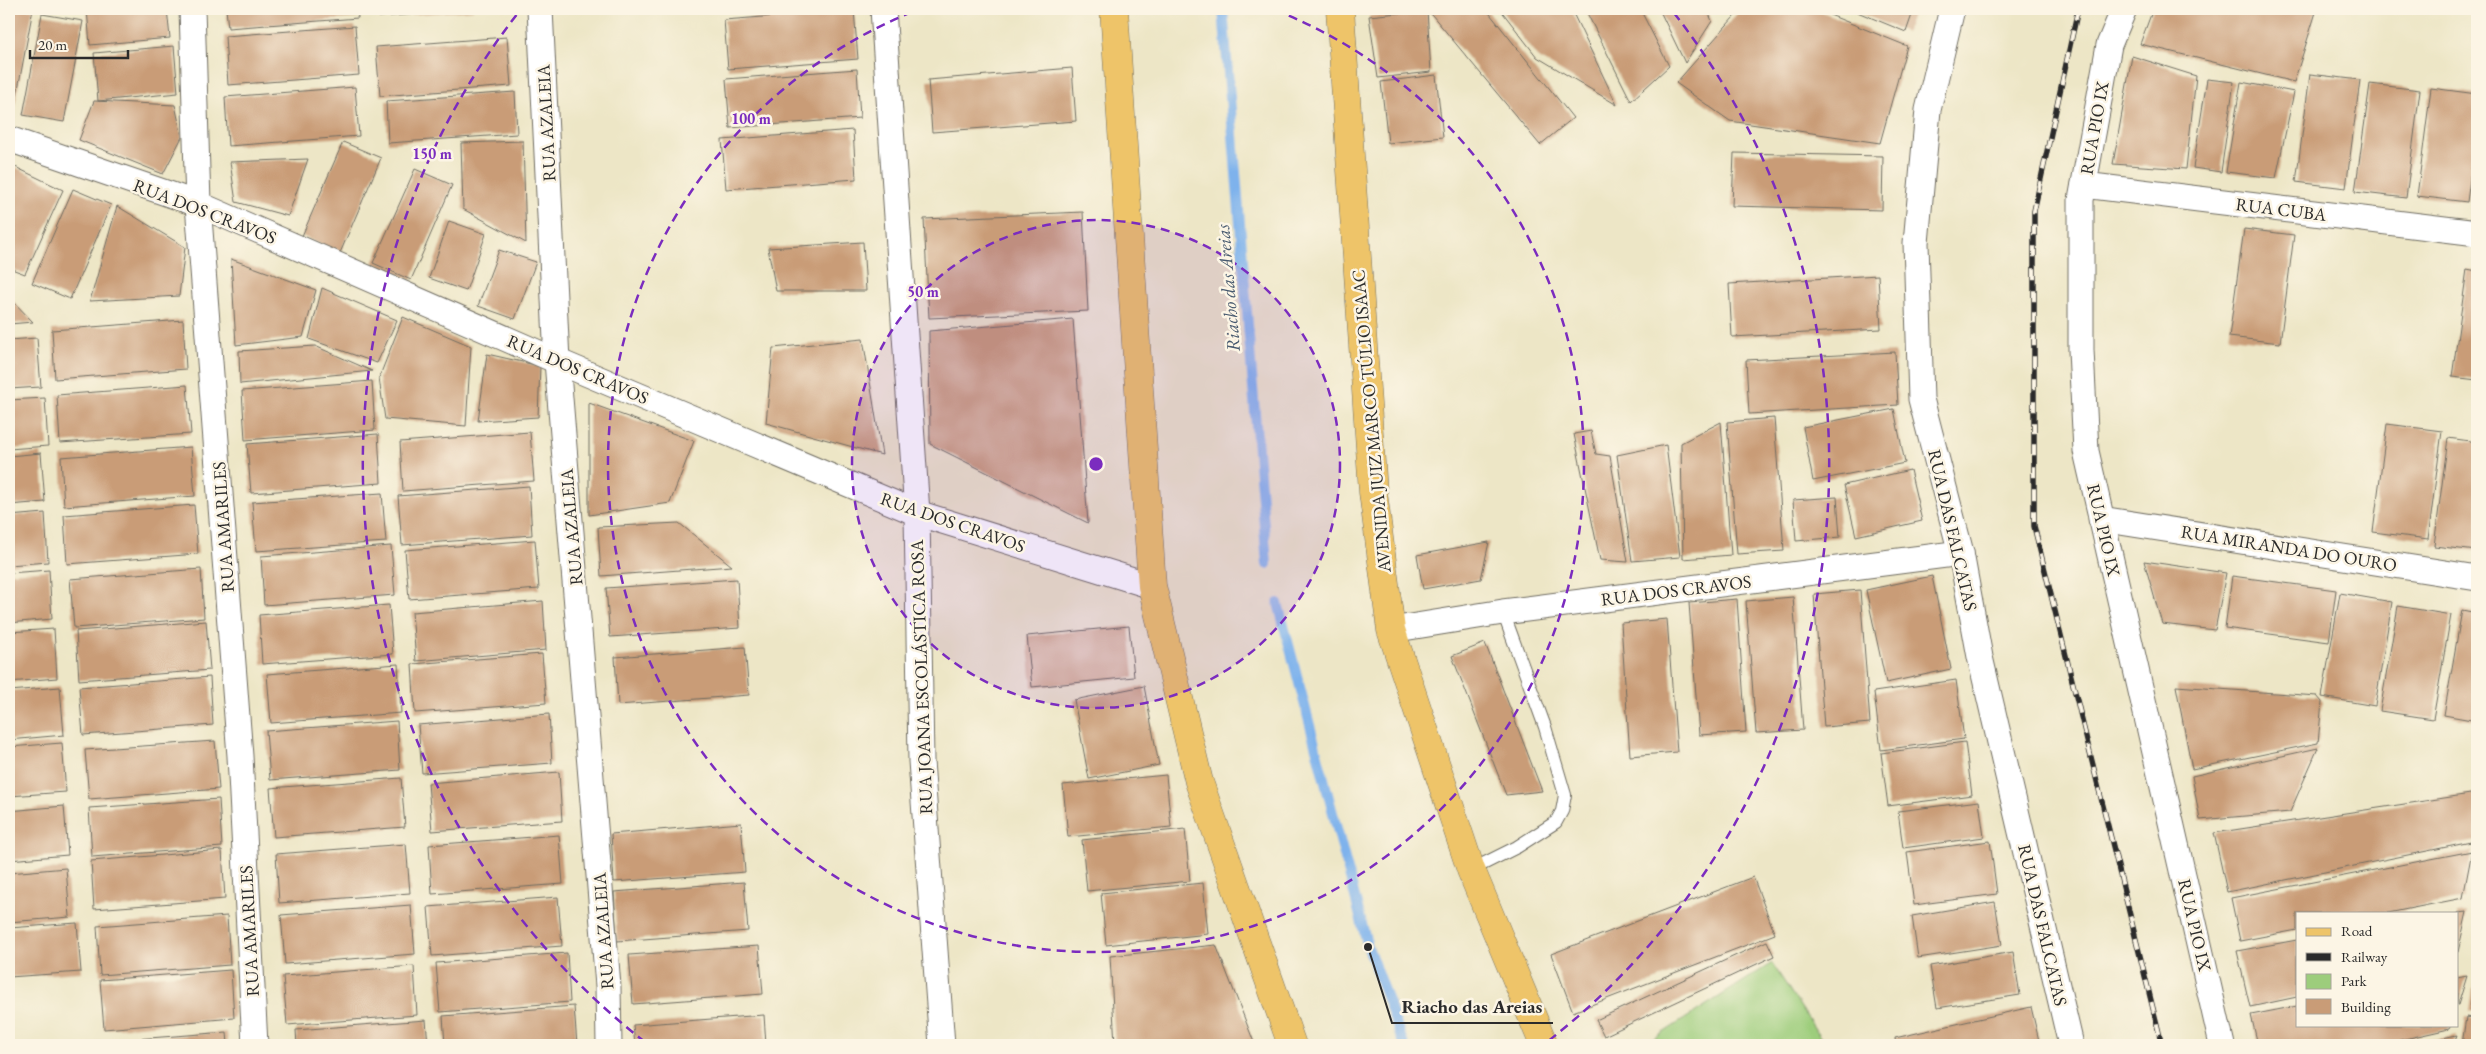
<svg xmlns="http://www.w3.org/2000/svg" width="2486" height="1054" viewBox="0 0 2486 1054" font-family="'EB Garamond',serif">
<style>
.green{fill:#9dcd7c;stroke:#647c54}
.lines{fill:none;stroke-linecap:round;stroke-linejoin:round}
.stream{stroke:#7eb2ec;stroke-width:10}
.building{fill:#c99c77}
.service-casing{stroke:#6f6c61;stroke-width:14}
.minor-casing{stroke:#6f6c61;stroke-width:27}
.primary-casing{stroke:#6f6c61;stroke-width:29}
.service{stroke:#fff;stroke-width:12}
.minor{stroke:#fff;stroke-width:25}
.primary{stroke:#eec469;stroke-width:28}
.rail-casing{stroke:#2b2b2b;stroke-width:5.5}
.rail{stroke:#fcf5e5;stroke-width:4;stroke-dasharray:11;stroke-linecap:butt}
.ring{fill:none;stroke:#7b2cbf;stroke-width:2.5;stroke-dasharray:9 6}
.labels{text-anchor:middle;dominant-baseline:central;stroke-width:5;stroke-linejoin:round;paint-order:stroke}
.street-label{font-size:18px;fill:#2b2b2b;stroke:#fcf5e5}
.water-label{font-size:19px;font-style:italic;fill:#485a6f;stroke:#fcf5e5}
.centre{fill:#7b2cbf;stroke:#fcf5e5;stroke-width:2.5}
.ring-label{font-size:15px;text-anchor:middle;font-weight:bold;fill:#7b2cbf;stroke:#fcf5e5;stroke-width:5;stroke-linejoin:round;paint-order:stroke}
.leader{fill:none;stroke:#2b2b2b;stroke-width:2}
.callout-dot{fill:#2b2b2b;stroke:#fcf5e5;stroke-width:2}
.callout-label{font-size:19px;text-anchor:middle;font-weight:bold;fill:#2b2b2b;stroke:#fcf5e5;stroke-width:5;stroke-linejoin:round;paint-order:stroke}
</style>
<rect width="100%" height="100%" fill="#fcf5e5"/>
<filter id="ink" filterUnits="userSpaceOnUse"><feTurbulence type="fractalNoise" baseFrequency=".02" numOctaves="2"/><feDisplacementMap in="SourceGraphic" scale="10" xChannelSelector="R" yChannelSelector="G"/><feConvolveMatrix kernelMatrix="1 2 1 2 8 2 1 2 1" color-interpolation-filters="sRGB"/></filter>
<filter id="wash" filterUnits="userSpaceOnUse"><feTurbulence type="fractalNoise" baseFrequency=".0096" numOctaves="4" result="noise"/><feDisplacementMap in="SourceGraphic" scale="20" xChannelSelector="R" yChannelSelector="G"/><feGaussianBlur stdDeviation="1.12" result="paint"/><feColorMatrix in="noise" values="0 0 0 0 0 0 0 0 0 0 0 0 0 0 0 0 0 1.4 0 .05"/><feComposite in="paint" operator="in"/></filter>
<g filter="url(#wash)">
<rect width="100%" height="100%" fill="#ede6c6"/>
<!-- green -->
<path class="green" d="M 1772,963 L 1824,1043 L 1821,1045 L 1644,1045 Z"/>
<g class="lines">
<!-- stream -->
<g class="stream">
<path d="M 1223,9 L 1267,564"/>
<path d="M 1278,603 L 1368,947 L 1404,1045"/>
</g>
</g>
<g id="blocks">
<!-- building -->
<g class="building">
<path d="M 9,9 L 33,9 L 14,110 L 9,109 Z"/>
<path d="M 87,9 L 167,9 L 170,38 L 90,45 Z"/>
<path d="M 226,9 L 357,9 L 358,18 L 228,28 Z"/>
<path d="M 378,9 L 473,9 L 473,10 L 379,17 Z"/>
<path d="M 1427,9 L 1486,9 L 1573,118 L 1540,145 Z"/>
<path d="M 1500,9 L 1571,9 L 1617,105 L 1537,57 Z"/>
<path d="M 1585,9 L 1640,9 L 1669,66 L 1631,101 Z"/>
<path d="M 1659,9 L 1707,9 L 1712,21 L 1685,63 Z"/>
<path d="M 1741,9 L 1815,9 L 1907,46 L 1880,143 L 1730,121 L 1676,83 Z"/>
<path d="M 1850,9 L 1914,9 L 1906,32 Z"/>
<path d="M 2153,9 L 2317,9 L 2294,82 L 2140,44 Z"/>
<path d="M 854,10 L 858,59 L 728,69 L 724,20 Z"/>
<path d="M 1427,10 L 1431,72 L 1378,78 L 1369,16 Z"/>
<path d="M 42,14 L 83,21 L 64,122 L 23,115 Z"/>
<path d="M 355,26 L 359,75 L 228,85 L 225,36 Z"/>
<path d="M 507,37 L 511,86 L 380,96 L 376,47 Z"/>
<path d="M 174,46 L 178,93 L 98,101 L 94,53 Z"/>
<path d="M 2132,56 L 2196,76 L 2186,169 L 2113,164 Z"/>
<path d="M 1072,68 L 1076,121 L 932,132 L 928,80 Z"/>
<path d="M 857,69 L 860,118 L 730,128 L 726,79 Z"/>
<path d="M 2310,74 L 2360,80 L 2346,188 L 2296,182 Z"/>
<path d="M 1436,75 L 1443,137 L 1388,143 L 1381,82 Z"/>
<path d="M 2207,79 L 2234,82 L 2221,172 L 2193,168 Z"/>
<path d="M 2241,82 L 2294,92 L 2276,178 L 2226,172 Z"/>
<path d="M 2370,84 L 2420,90 L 2406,198 L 2355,192 Z"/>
<path d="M 355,87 L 359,136 L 228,146 L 225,97 Z"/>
<path d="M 2431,88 L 2477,94 L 2477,125 L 2467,202 L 2417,196 Z"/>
<path d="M 515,92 L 517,134 L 388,143 L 386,101 Z"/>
<path d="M 94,101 L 175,105 L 182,137 L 163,174 L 79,140 Z"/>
<path d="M 853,130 L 856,179 L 726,189 L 722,140 Z"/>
<path d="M 523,141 L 526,243 L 463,209 L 461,143 Z"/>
<path d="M 343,142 L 381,158 L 340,253 L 302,236 Z"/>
<path d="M 1734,153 L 1883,156 L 1882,210 L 1732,206 Z"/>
<path d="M 308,159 L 288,216 L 236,202 L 230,162 Z"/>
<path d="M 9,164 L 63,190 L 25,274 L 9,268 Z"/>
<path d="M 415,169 L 452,185 L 411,280 L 373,263 Z"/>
<path d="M 73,189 L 111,205 L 70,299 L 32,283 Z"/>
<path d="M 117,206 L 185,247 L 179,296 L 90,301 Z"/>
<path d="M 1083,212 L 1088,311 L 929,318 L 924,219 Z"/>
<path d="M 449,221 L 486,234 L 466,291 L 429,278 Z"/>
<path d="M 2244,229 L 2294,235 L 2280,343 L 2229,337 Z"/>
<path d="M 863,242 L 866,291 L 776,291 L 768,248 Z"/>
<path d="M 499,250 L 536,262 L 515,319 L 478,306 Z"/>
<path d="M 231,259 L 316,290 L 303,337 L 236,345 Z"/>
<path d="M 2467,269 L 2477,271 L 2477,380 L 2452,377 Z"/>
<path d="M 1878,275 L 1881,329 L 1732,337 L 1729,284 Z"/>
<path d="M 322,288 L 397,320 L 377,363 L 309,339 Z"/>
<path d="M 9,297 L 33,322 L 9,324 Z"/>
<path d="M 403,317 L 471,346 L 466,426 L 385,419 L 379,378 Z"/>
<path d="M 1073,319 L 1088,523 L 930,444 L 929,331 Z"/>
<path d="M 183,320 L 186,369 L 55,379 L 52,330 Z"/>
<path d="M 37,338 L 41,387 L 9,389 L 9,340 Z"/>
<path d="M 863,339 L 882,455 L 766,423 L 773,348 Z"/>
<path d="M 315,346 L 372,371 L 240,384 L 239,351 Z"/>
<path d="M 1895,352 L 1898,405 L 1749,414 L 1746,360 Z"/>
<path d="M 487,354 L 540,366 L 538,417 L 478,421 Z"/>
<path d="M 372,381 L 375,430 L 245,440 L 242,391 Z"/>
<path d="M 187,385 L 191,434 L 60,443 L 57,395 Z"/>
<path d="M 45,398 L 48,446 L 9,449 L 9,400 Z"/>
<path d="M 589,403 L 694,441 L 670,503 L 589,515 Z"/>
<path d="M 1894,409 L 1905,463 L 1813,481 L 1803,427 Z"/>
<path d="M 1774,418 L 1784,551 L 1737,554 L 1727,422 Z"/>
<path d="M 1721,422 L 1731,555 L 1683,559 L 1681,443 Z"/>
<path d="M 2387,424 L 2442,431 L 2428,539 L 2373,532 Z"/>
<path d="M 1591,431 L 1596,454 L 1610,456 L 1628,562 L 1600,560 L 1574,434 Z"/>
<path d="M 530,432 L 534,481 L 403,491 L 400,442 Z"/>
<path d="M 378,434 L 381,483 L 251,493 L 247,444 Z"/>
<path d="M 2448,438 L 2477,442 L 2477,551 L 2434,546 Z"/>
<path d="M 1666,445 L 1680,557 L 1632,561 L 1617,455 Z"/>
<path d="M 191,447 L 195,496 L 64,506 L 61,457 Z"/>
<path d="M 41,453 L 45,502 L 9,505 L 9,456 Z"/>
<path d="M 1910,470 L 1922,521 L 1856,536 L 1844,485 Z"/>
<path d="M 529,486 L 532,535 L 402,545 L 398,496 Z"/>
<path d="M 382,493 L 386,542 L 256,551 L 252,502 Z"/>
<path d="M 1837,497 L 1840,537 L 1796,541 L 1793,500 Z"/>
<path d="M 194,505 L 198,554 L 67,564 L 64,515 Z"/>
<path d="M 45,513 L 48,562 L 9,565 L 9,516 Z"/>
<path d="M 679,523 L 732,566 L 601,576 L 598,527 Z"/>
<path d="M 535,540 L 539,589 L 409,599 L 405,550 Z"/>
<path d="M 1489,542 L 1481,579 L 1423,589 L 1417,555 Z"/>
<path d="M 391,546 L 395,595 L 264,605 L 261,556 Z"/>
<path d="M 2144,561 L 2226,573 L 2215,630 L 2162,624 Z"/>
<path d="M 201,569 L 204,618 L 74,628 L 70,579 Z"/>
<path d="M 49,570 L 52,619 L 9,623 L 9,573 Z"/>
<path d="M 1932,576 L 1951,669 L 1886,683 L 1866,590 Z"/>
<path d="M 2232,576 L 2336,590 L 2329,642 L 2225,628 Z"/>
<path d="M 737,579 L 740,628 L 610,637 L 606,588 Z"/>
<path d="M 1860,590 L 1870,723 L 1824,727 L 1814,594 Z"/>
<path d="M 2340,593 L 2392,602 L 2375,706 L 2322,697 Z"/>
<path d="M 1793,597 L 1803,730 L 1756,733 L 1746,601 Z"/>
<path d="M 1737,599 L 1746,732 L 1699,735 L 1689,603 Z"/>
<path d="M 543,601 L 546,650 L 416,661 L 412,612 Z"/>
<path d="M 389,605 L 393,654 L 262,664 L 259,615 Z"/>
<path d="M 2398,606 L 2451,615 L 2433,719 L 2380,711 Z"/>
<path d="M 2462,610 L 2477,613 L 2477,721 L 2444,715 Z"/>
<path d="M 1667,619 L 1677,752 L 1630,756 L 1621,623 Z"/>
<path d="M 206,621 L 210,670 L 79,680 L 76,631 Z"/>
<path d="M 1129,626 L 1134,677 L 1032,687 L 1027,636 Z"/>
<path d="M 54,629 L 57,678 L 9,682 L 9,632 Z"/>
<path d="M 1485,643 L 1542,791 L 1506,795 L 1452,656 Z"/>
<path d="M 745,647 L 749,695 L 618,705 L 615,657 Z"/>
<path d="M 542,654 L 546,703 L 415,713 L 412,664 Z"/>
<path d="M 398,664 L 401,713 L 271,723 L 267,674 Z"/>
<path d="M 210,677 L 213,725 L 83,735 L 79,687 Z"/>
<path d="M 1956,680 L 1964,739 L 1881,750 L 1874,692 Z"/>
<path d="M 1144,686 L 1159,765 L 1089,779 L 1074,700 Z"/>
<path d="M 2176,686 L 2317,696 L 2322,702 L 2318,743 L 2192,769 Z"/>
<path d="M 60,687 L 64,735 L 9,740 L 9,691 Z"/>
<path d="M 549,714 L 552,763 L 422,773 L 418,725 Z"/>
<path d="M 397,721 L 400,770 L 270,780 L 266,731 Z"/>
<path d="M 215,741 L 219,789 L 89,799 L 85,750 Z"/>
<path d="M 1965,742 L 1972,795 L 1888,806 L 1881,753 Z"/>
<path d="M 62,743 L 66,792 L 9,796 L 9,747 Z"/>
<path d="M 2318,748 L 2290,812 L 2200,820 L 2192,776 Z"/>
<path d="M 559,772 L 562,821 L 432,831 L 428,783 Z"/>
<path d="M 1166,775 L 1171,827 L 1068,837 L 1063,785 Z"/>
<path d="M 401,778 L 405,827 L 274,837 L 270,788 Z"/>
<path d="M 2477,793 L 2476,841 L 2227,892 L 2214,833 Z"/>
<path d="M 219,799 L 222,847 L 92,857 L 89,808 Z"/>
<path d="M 1979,801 L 1984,837 L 1903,848 L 1898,811 Z"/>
<path d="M 64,806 L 68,855 L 9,860 L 9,811 Z"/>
<path d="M 741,823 L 745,872 L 614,882 L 611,834 Z"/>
<path d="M 1185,829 L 1190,881 L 1087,891 L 1082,840 Z"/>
<path d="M 559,835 L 563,884 L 432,894 L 429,845 Z"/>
<path d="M 1990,841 L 1997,894 L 1914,905 L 1907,852 Z"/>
<path d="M 406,844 L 410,893 L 279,903 L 276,854 Z"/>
<path d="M 222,850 L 225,899 L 94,909 L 91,861 Z"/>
<path d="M 2472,851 L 2463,898 L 2388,913 L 2297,913 L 2297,930 L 2240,941 L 2231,898 Z"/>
<path d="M 66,868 L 70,917 L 9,922 L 9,873 Z"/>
<path d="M 1753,877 L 1775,934 L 1573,1012 L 1551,954 Z"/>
<path d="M 744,882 L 748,931 L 617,941 L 614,892 Z"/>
<path d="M 1203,883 L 1208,934 L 1106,945 L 1101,893 Z"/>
<path d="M 558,897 L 562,946 L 432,956 L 428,907 Z"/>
<path d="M 1995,902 L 2002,945 L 1918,958 L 1912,916 Z"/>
<path d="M 411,905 L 415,954 L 285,964 L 281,915 Z"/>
<path d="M 2467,912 L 2458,952 L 2457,952 L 2457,913 Z"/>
<path d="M 227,916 L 230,965 L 100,975 L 97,926 Z"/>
<path d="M 77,923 L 81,972 L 9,977 L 9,928 Z"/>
<path d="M 2297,940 L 2297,997 L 2250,1007 L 2237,951 Z"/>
<path d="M 1767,941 L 1774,956 L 1604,1036 L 1596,1020 Z"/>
<path d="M 1216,945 L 1255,1045 L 1115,1045 L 1110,956 Z"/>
<path d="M 759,946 L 763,994 L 633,1004 L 629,955 Z"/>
<path d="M 2013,952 L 2020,995 L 1937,1008 L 1930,966 Z"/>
<path d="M 567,953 L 570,1002 L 440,1012 L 436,963 Z"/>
<path d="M 2476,964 L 2477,964 L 2477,1012 L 2470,1011 Z"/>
<path d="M 414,966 L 417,1015 L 287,1025 L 283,976 Z"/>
<path d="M 231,970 L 234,1018 L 104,1029 L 100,980 Z"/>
<path d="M 2467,976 L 2458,1005 L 2457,1005 L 2457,978 Z"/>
<path d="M 574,1006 L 577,1045 L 445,1045 L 443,1016 Z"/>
<path d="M 2297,1006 L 2297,1025 L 2451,1025 L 2449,1029 L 2378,1045 L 2258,1045 L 2251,1015 Z"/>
<path d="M 2031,1007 L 2040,1045 L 1896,1045 L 1895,1038 Z"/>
<path d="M 764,1015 L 766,1045 L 635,1045 L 633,1025 Z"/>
<path d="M 2466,1017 L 2477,1019 L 2477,1045 L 2462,1045 Z"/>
<path d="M 426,1020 L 428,1045 L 297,1045 L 296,1030 Z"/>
<path d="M 227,1032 L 228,1045 L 97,1045 L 97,1042 Z"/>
<path d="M 2457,1035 L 2453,1045 L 2413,1045 L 2413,1044 Z"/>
</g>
</g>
</g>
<g filter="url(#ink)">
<use href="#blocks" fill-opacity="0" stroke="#6f6c61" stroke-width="1"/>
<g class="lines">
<defs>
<path id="service" d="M 1471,870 L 1517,847 L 1556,822 L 1562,811 L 1565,795 L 1545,727 L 1503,612"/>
<g id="minor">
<path d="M 192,9 L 198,204 L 240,756 L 255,1045"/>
<path d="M 540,9 L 557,361 L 608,986 L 609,1045"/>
<path d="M 883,9 L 917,513 L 921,761 L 942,1045"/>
<path d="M 1952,9 L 1928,110 L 1916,243 L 1921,399 L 1961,553 L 1980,657 L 2071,1045"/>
<path d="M 2124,9 L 2109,45 L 2081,200 L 2081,350 L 2086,451 L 2222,1045"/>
<path d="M 9,139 L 198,204 L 557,361 L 917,513 L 1152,586"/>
<path d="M 2084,185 L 2477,233"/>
<path d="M 2101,519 L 2477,578"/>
<path d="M 1391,630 L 1503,612 L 1961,553"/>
</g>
<g id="primary">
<path d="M 1114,9 L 1152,586 L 1199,782 L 1292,1045"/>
<path d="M 1340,9 L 1373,492 L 1391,630 L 1471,870 L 1544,1045"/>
</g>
</defs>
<!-- service casing -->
<use href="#service" class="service-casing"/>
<!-- minor casing -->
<use href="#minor" class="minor-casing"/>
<!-- primary casing -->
<use href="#primary" class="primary-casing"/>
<!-- service -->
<use href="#service" class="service"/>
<!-- minor -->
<use href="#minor" class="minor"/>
<!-- primary -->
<use href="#primary" class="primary"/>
<defs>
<path id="rail" d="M 2078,9 L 2034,211 L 2034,526 L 2162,1045"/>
</defs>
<!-- rail casing -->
<use href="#rail" class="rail-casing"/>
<!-- rail -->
<use href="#rail" class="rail"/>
</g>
</g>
<!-- distance rings -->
<circle cx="1096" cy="464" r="244" fill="#7b2cbf" fill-opacity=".12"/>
<g class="ring">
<circle cx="1096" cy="464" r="244"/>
<path d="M1275 10A488 488 0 1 1 917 10"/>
<path d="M645 1042A733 733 0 0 1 518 13M1674 13A733 733 0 0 1 1547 1042"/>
</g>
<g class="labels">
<!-- street labels -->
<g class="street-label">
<text transform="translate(546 123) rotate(-93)">RUA AZALEIA</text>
<text transform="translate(2094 128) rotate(-80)">RUA PIO IX</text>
<text transform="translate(2281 209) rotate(7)">RUA CUBA</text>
<text transform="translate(205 211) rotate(21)">RUA DOS CRAVOS</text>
<text transform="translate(578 369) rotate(23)">RUA DOS CRAVOS</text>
<text transform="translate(1371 421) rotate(-95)">AVENIDA JUIZ MARCO TÚLIO ISAAC</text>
<text transform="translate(953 522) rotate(19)">RUA DOS CRAVOS</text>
<text transform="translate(223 527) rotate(-94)">RUA AMARILES</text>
<text transform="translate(571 527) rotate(-95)">RUA AZALEIA</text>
<text transform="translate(1953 530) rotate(77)">RUA DAS FALCATAS</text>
<text transform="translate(2104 530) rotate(77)">RUA PIO IX</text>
<text transform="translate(2289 548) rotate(9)">RUA MIRANDA DO OURO</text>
<text transform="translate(1676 590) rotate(-7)">RUA DOS CRAVOS</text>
<text transform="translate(921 677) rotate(-92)">RUA JOANA ESCOLÁSTICA ROSA</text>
<text transform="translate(2043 925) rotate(77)">RUA DAS FALCATAS</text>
<text transform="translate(2195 925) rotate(77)">RUA PIO IX</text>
<text transform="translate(249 931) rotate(-93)">RUA AMARILES</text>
<text transform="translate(603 931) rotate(-94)">RUA AZALEIA</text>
</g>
<!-- water labels -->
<g class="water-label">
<text transform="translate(1228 288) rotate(-95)">Riacho das Areias</text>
</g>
</g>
<circle cx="1096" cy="464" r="8" class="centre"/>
<g class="ring-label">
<text x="751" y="124">100 m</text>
<text x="432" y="159">150 m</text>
<text x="923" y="297">50 m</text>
</g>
<!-- callouts -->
<path class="leader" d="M1368 947L1392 1023H1553"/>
<circle class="callout-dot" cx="1368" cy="947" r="5"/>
<g class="callout-label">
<text x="1472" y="1013">Riacho das Areias</text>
</g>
<!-- margin -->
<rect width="2486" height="1054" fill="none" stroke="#fcf5e5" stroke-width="30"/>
<!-- legend -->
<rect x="2296" y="912" width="162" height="115" fill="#fcf5e5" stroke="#a8a49b"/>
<rect x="2306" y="928" width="25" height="8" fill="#eec469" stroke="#a8a49b"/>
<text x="2341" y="936" font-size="15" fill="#2b2b2b">Road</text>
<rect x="2306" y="953" width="25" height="8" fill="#2b2b2b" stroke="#a8a49b"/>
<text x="2341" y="962" font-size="15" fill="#2b2b2b">Railway</text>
<rect x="2306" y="974" width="25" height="15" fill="#9dcd7c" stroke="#a8a49b"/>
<text x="2341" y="986" font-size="15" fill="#2b2b2b">Park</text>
<rect x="2306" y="999" width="25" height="15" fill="#c99c77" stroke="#a8a49b"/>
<text x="2341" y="1012" font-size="15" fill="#2b2b2b">Building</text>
<!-- scale -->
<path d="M30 50v8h98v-8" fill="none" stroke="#2b2b2b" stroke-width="2.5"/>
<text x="38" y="50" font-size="15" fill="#2b2b2b" stroke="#fcf5e5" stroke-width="4" paint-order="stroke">20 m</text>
</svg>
